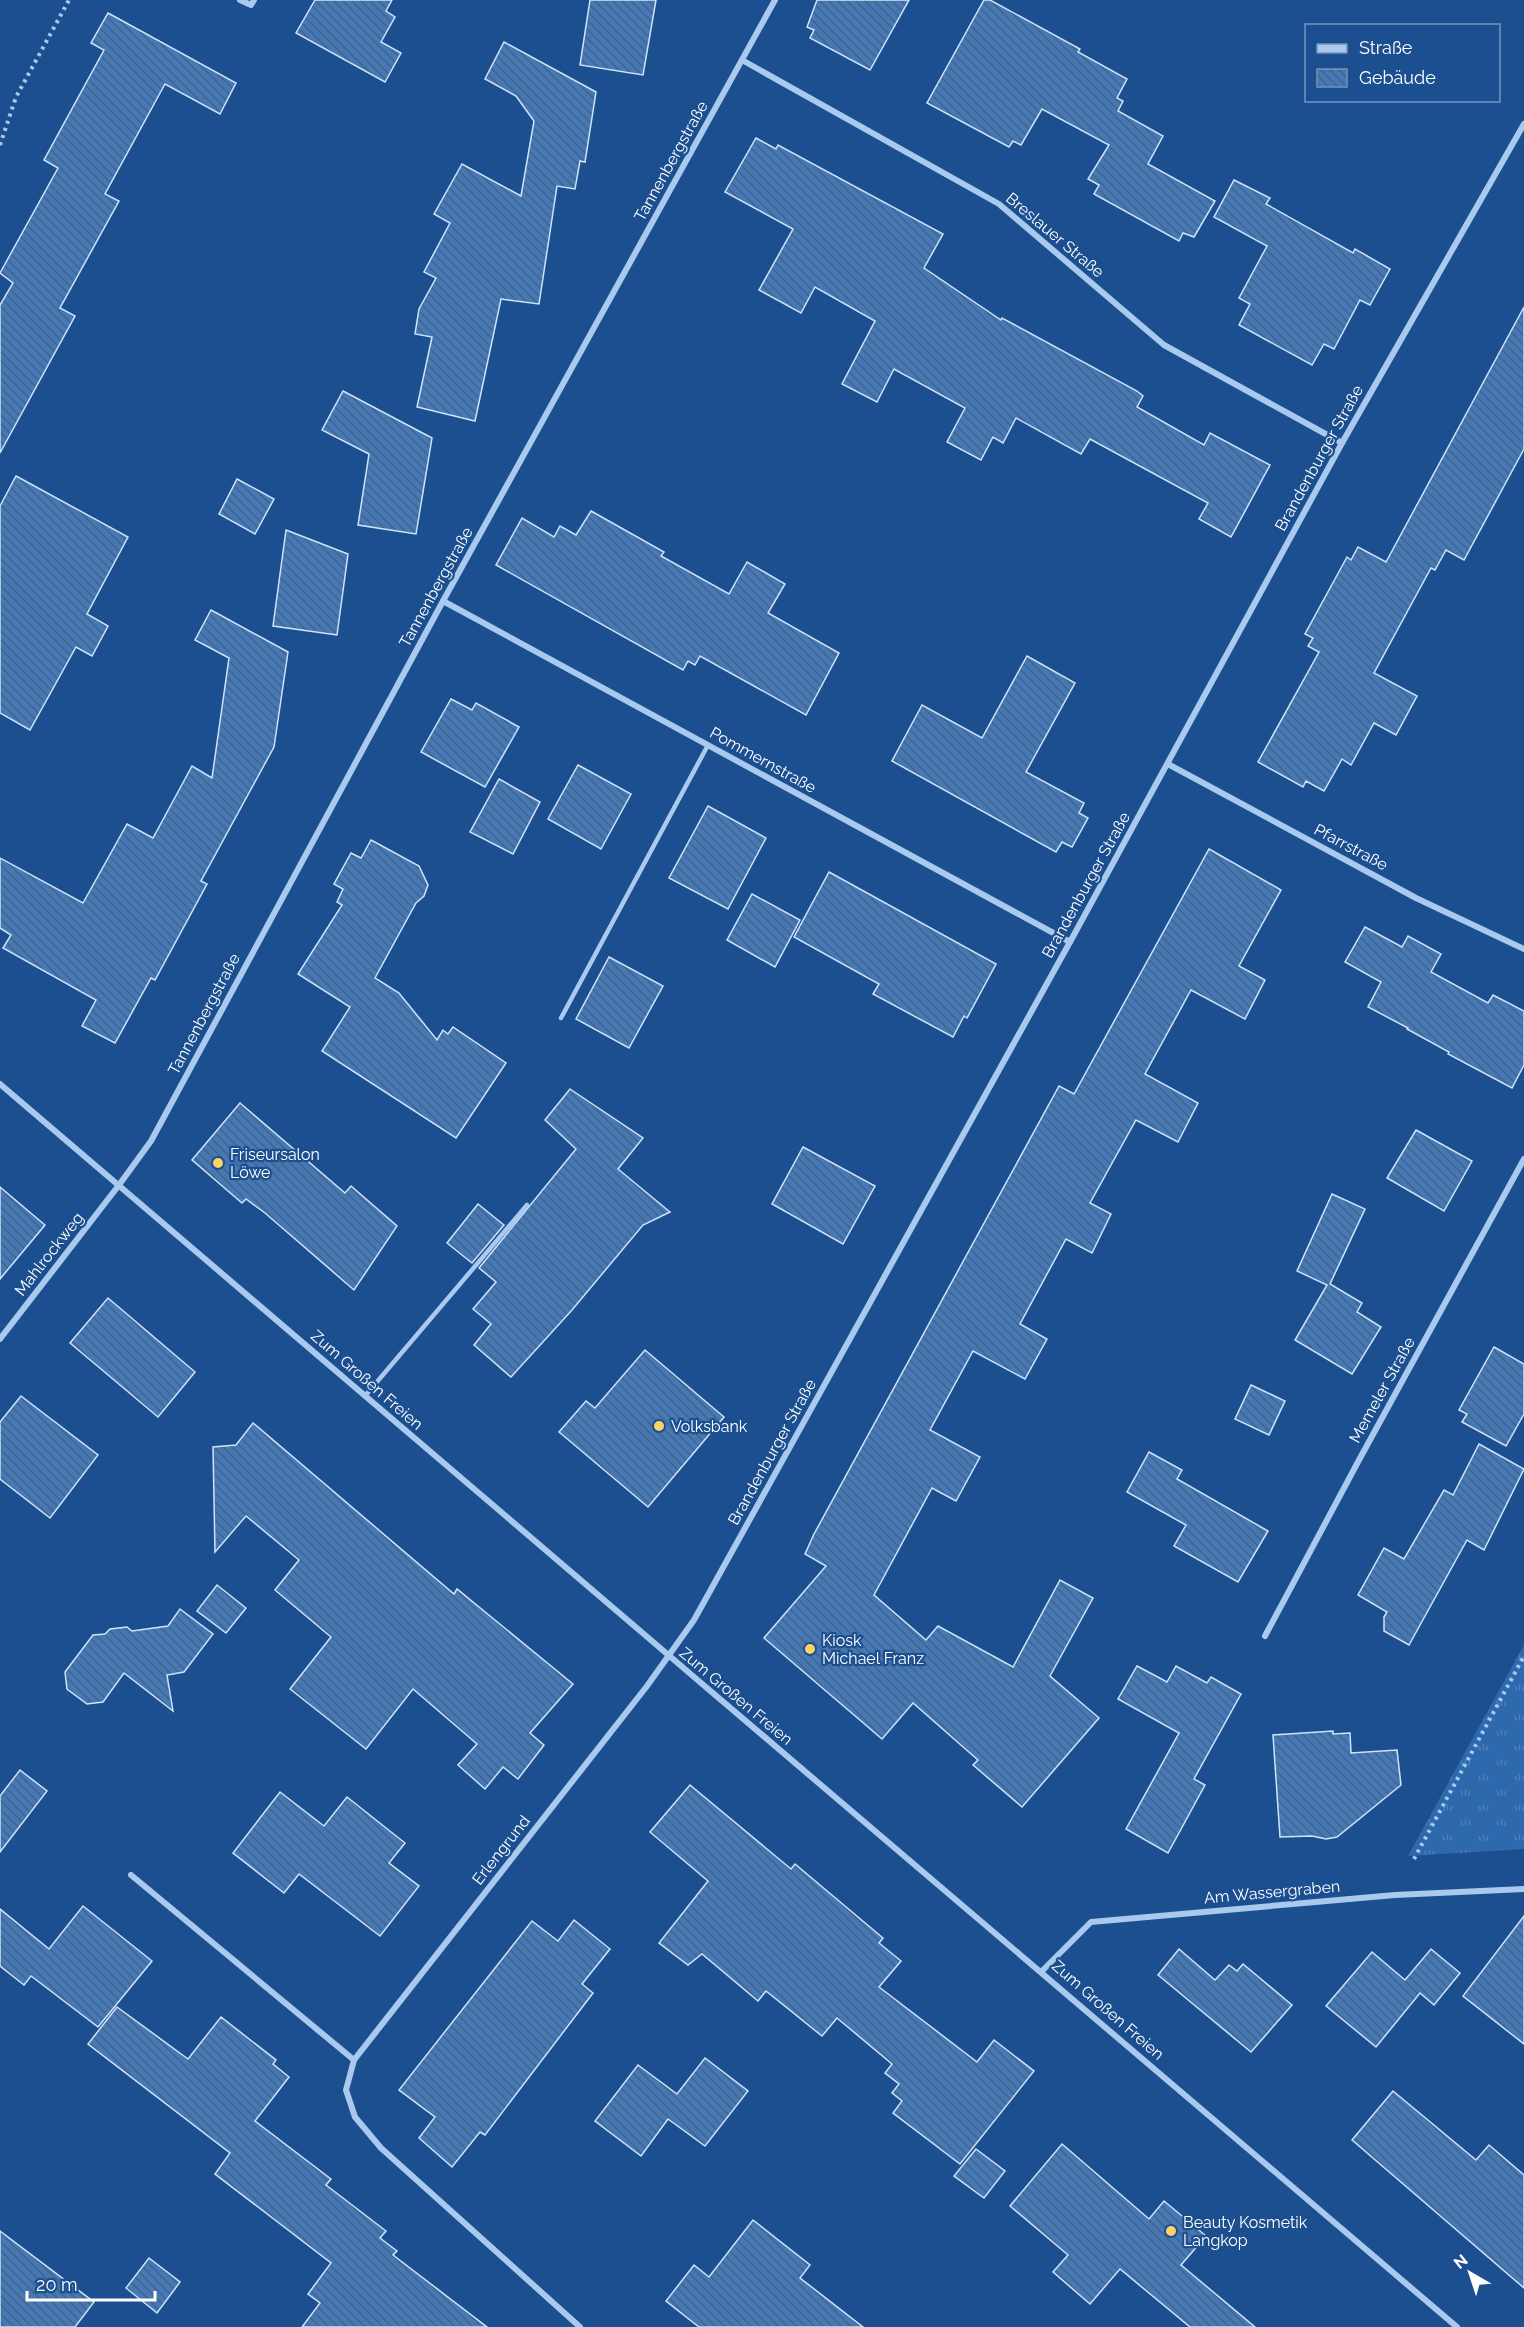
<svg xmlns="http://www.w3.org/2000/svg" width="1524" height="2327" viewBox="0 0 1524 2327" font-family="Raleway,sans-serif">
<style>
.grass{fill:url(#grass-tufts)}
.building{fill:url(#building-back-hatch);stroke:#cfe3fa;stroke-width:1.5}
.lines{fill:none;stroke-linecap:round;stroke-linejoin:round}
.path{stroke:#a9c9ee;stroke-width:4;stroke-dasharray:3 4.5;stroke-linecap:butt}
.service{stroke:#a9c9ee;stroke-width:4.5}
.minor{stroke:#a9c9ee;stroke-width:6}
.poi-dot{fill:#ffd166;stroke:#1b4f8f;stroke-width:2}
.labels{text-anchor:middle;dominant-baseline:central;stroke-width:4.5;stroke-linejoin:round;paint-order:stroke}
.street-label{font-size:16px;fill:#fff;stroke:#1b4f8f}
.poi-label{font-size:16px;fill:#fff;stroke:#1b4f8f;text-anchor:start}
</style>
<defs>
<pattern id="grass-tufts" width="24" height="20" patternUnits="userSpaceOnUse" patternTransform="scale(1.5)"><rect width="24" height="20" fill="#2e69ad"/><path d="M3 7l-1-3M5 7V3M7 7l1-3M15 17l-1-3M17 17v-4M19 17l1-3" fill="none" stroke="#4d80b9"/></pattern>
<pattern id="building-back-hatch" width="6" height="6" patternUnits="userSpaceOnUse" patternTransform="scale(1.5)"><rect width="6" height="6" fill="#4478b7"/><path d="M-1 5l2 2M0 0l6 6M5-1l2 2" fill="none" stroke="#486282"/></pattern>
</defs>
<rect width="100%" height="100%" fill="#1b4f8f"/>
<!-- grass -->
<path class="grass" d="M 1524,1645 L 1524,1849 L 1408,1856 Z"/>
<!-- building -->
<g class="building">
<path d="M 315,0 L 392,0 L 386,11 L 395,17 L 381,42 L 401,53 L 385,82 L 296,33 Z"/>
<path d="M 590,0 L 656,0 L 643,75 L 580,65 Z"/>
<path d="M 817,0 L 909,0 L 870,70 L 810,38 L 814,30 L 807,27 Z"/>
<path d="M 984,0 L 990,0 L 1080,49 L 1078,52 L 1127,79 L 1117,98 L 1123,101 L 1118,111 L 1163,136 L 1148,164 L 1215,201 L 1194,237 L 1183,233 L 1179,241 L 1094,194 L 1099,185 L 1088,179 L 1109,145 L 1042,109 L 1021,145 L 1013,141 L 1009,147 L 927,103 Z"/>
<path d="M 108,13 L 236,83 L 220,114 L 165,84 L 105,194 L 119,201 L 60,308 L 75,316 L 0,453 L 0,305 L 13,283 L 0,273 L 58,168 L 44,160 L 104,50 L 91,43 Z"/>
<path d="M 504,42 L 596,92 L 585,162 L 580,161 L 575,189 L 557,186 L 539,304 L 501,299 L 475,421 L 417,407 L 432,337 L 415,334 L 419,309 L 436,278 L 424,272 L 450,223 L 434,214 L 462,164 L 521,196 L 534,121 L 516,96 L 485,79 Z"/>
<path d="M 756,138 L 776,149 L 778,145 L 943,234 L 924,268 L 1001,320 L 1002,318 L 1137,391 L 1143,396 L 1137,407 L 1204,445 L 1210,433 L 1270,465 L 1231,537 L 1199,519 L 1208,503 L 1090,439 L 1081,454 L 1016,418 L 1003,443 L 993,437 L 981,460 L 947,442 L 965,408 L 894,369 L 877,402 L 842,384 L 875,321 L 815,287 L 801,313 L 759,290 L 793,229 L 725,192 Z"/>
<path d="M 1234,180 L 1270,198 L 1266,204 L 1353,253 L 1355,249 L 1390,269 L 1370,305 L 1360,300 L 1334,349 L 1324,344 L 1312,365 L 1239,325 L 1250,304 L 1239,298 L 1267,246 L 1214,217 Z"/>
<path d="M 1524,307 L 1524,449 L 1464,560 L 1446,550 L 1435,570 L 1431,568 L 1374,673 L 1417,696 L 1396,735 L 1374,723 L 1351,765 L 1342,759 L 1324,791 L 1306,781 L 1303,787 L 1258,762 L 1319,652 L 1308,646 L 1313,638 L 1305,634 L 1347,557 L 1351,560 L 1358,547 L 1386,562 Z"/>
<path d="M 343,391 L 432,438 L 416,534 L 358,525 L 369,454 L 322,430 Z"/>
<path d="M 16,476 L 128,537 L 87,614 L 108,626 L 92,656 L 76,647 L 30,730 L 0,713 L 0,506 Z"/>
<path d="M 237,479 L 274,499 L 255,534 L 219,514 Z"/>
<path d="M 591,511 L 664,552 L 661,556 L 729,594 L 747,562 L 785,584 L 768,613 L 839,653 L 806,715 L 700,656 L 695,665 L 688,661 L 683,670 L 496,565 L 522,518 L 554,537 L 560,526 L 576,535 Z"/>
<path d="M 286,530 L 348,554 L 337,635 L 273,626 Z"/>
<path d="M 211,610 L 288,652 L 274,747 L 201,881 L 207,884 L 155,980 L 151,978 L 115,1043 L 82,1026 L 96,1000 L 3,948 L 11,935 L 0,928 L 0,858 L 83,903 L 127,824 L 153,838 L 192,766 L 212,778 L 229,658 L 195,640 Z"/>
<path d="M 1027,656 L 1075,683 L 1026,772 L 1084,803 L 1079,813 L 1088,818 L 1072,847 L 1062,842 L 1056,852 L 892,761 L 922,705 L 982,738 Z"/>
<path d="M 451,699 L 472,710 L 476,703 L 519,727 L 485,787 L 421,752 Z"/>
<path d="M 578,765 L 631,794 L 601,849 L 548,819 Z"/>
<path d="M 499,779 L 540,802 L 513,854 L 470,832 Z"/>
<path d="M 708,806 L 766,838 L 728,909 L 669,878 Z"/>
<path d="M 371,840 L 419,866 L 428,885 L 424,896 L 416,903 L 375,978 L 399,993 L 437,1040 L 443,1030 L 448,1034 L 453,1027 L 506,1063 L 456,1138 L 322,1051 L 350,1007 L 298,974 L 342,905 L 337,902 L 343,889 L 334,884 L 351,853 L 361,858 Z"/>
<path d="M 1209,849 L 1281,890 L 1239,966 L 1265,980 L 1245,1019 L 1191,990 L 1145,1074 L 1198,1103 L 1178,1142 L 1136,1120 L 1090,1203 L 1111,1214 L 1092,1253 L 1066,1239 L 1020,1324 L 1047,1339 L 1025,1379 L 973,1351 L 930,1430 L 980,1457 L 956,1501 L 932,1488 L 874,1595 L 926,1640 L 938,1626 L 1013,1667 L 1060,1580 L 1093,1598 L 1050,1676 L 1099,1718 L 1022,1807 L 973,1765 L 978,1760 L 913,1703 L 882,1739 L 764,1638 L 826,1566 L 805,1554 L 814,1534 L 1059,1086 L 1074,1094 Z"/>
<path d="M 829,872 L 996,964 L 967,1018 L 964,1016 L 953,1037 L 873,994 L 879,984 L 794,937 Z"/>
<path d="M 752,894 L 800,920 L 775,967 L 727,940 Z"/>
<path d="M 1365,927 L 1402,947 L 1408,936 L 1441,954 L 1431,972 L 1488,1003 L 1493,995 L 1524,1011 L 1524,1065 L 1512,1088 L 1448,1054 L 1449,1052 L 1407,1029 L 1408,1028 L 1368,1007 L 1381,982 L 1345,962 Z"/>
<path d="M 609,957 L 663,986 L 629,1048 L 576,1019 Z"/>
<path d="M 570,1089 L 643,1138 L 618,1169 L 670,1212 L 643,1225 L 572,1310 L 511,1377 L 474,1345 L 491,1324 L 473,1309 L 496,1282 L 479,1268 L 576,1149 L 545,1120 Z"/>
<path d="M 240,1103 L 345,1193 L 351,1186 L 397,1226 L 354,1290 L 265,1213 L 246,1199 L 242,1203 L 192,1160 Z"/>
<path d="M 1416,1130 L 1472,1161 L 1444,1211 L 1387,1178 Z"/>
<path d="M 803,1147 L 875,1186 L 843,1244 L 772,1204 Z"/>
<path d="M 0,1187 L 45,1225 L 0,1279 Z"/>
<path d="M 1332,1194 L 1365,1209 L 1330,1284 L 1362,1303 L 1357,1312 L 1381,1327 L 1352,1374 L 1295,1340 L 1327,1285 L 1297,1271 Z"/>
<path d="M 478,1204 L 504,1225 L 472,1263 L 447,1243 Z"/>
<path d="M 108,1298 L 195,1372 L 158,1417 L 70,1343 Z"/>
<path d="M 1494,1347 L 1524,1364 L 1524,1414 L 1506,1446 L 1462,1422 L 1467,1414 L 1459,1410 Z"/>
<path d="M 645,1350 L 724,1417 L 648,1507 L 559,1432 L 586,1401 L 595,1408 Z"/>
<path d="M 1251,1385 L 1285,1401 L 1269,1435 L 1235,1419 Z"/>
<path d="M 21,1396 L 98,1455 L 50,1518 L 0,1479 L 0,1422 Z"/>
<path d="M 253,1423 L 454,1594 L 457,1589 L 573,1684 L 530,1733 L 544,1745 L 518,1779 L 503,1767 L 485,1789 L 458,1765 L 477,1744 L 413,1689 L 366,1749 L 290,1689 L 331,1637 L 275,1590 L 299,1560 L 246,1516 L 215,1552 L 213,1447 L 236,1445 Z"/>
<path d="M 1479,1444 L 1524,1469 L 1484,1550 L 1467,1540 L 1409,1645 L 1384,1631 L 1384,1617 L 1387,1612 L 1358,1595 L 1384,1548 L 1404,1559 L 1444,1490 L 1453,1495 Z"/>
<path d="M 1149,1452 L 1182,1470 L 1177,1479 L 1268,1531 L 1238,1582 L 1174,1546 L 1186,1525 L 1127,1492 Z"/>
<path d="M 217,1585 L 246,1608 L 226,1633 L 197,1611 Z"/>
<path d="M 180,1609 L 213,1634 L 184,1672 L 167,1675 L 173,1711 L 124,1673 L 103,1702 L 87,1704 L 67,1689 L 65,1672 L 93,1635 L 105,1634 L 110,1629 L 127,1627 L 132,1631 L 168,1626 Z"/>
<path d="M 1137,1666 L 1167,1682 L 1176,1666 L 1207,1683 L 1211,1677 L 1241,1694 L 1194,1779 L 1205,1785 L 1168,1853 L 1126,1829 L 1179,1733 L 1118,1699 Z"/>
<path d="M 1333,1731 L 1333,1734 L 1350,1733 L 1351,1753 L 1397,1750 L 1401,1785 L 1337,1837 L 1326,1839 L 1312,1836 L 1280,1837 L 1273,1735 Z"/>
<path d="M 20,1770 L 47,1791 L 0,1852 L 0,1796 Z"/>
<path d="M 690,1785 L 791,1869 L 795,1864 L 883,1938 L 879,1943 L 901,1961 L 879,1987 L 977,2062 L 994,2040 L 1034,2071 L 960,2164 L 893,2113 L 902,2101 L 892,2093 L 899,2084 L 885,2073 L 892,2064 L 837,2018 L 822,2036 L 766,1991 L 758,2001 L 702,1954 L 688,1965 L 659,1943 L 708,1881 L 650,1832 Z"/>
<path d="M 280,1792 L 324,1826 L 347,1797 L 405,1843 L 389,1863 L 419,1886 L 380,1936 L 299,1874 L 284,1893 L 233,1853 Z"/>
<path d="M 83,1906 L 152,1961 L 98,2027 L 31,1976 L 24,1985 L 0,1966 L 0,1909 L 49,1949 Z"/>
<path d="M 1524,1916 L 1524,2044 L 1463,1996 Z"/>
<path d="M 574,1920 L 610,1949 L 582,1984 L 593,1993 L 485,2135 L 480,2132 L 452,2167 L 419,2138 L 435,2117 L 399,2090 L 532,1921 L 558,1941 Z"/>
<path d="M 1179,1949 L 1215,1980 L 1229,1965 L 1237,1971 L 1243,1964 L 1292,2005 L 1251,2052 L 1158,1975 Z"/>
<path d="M 1431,1949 L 1460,1973 L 1434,2005 L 1420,1993 L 1376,2047 L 1326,2006 L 1372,1952 L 1405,1980 Z"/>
<path d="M 117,2007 L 188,2059 L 221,2017 L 276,2060 L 273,2064 L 289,2077 L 255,2121 L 331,2179 L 326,2185 L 386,2231 L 380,2238 L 397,2251 L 393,2255 L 487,2327 L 302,2327 L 320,2303 L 308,2294 L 331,2263 L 215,2174 L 230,2153 L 88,2044 Z"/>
<path d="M 705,2058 L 748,2091 L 705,2146 L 668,2119 L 641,2156 L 595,2121 L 638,2065 L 677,2094 Z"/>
<path d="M 1393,2091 L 1476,2160 L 1489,2145 L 1524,2175 L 1524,2288 L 1352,2140 Z"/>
<path d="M 1062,2144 L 1149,2219 L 1164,2201 L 1206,2236 L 1181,2265 L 1255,2327 L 1190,2327 L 1120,2269 L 1090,2304 L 1053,2272 L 1068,2255 L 1010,2206 Z"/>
<path d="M 976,2149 L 1005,2171 L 984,2198 L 954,2176 Z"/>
<path d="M 753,2220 L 810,2265 L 800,2278 L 863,2327 L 699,2327 L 666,2301 L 694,2265 L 709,2277 Z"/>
<path d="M 0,2231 L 94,2302 L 75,2327 L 0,2327 Z"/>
<path d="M 149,2258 L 180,2282 L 157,2313 L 126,2288 Z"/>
</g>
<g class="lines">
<!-- path -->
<g class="path">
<path d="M 0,145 L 16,97 L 69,0"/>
<path d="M 1414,1859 L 1524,1656"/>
</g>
<!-- service -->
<g class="service">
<path d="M 561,1018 L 708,745"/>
<path d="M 365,1396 L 527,1205"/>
</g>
<!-- minor -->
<g class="minor">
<path d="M 240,0 L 251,5 L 254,0"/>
<path d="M 742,60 L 999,204 L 1164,345 L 1342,443"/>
<path d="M 443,601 L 1070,942"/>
<path d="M 1168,764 L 1416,898 L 1524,949"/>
<path d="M 0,1084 C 484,1501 972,1911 1457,2327"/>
<path d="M 0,1339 L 119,1185 L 151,1141 L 443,601 L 775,0"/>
<path d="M 1265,1636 L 1359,1460 L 1524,1159"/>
<path d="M 131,1875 L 354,2060"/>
<path d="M 1042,1971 L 1091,1922 L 1395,1895 L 1524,1889"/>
<path d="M 580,2327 L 381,2148 L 355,2117 L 346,2090 L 354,2060 L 647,1686 L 694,1620 L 1070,942 L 1342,443 L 1524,124"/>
</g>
</g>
<!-- markers -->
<g class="poi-dot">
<circle cx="218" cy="1163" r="6"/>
<circle cx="659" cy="1426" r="6"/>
<circle cx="810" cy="1649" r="6"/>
<circle cx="1171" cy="2231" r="6"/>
</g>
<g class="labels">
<!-- street labels -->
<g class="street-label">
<text transform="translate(671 161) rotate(-61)">Tannenbergstraße</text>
<text transform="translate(1055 235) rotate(40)">Breslauer Straße</text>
<text transform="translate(1319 458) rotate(-61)">Brandenburger Straße</text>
<text transform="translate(436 587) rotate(-61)">Tannenbergstraße</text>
<text transform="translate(763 760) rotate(29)">Pommernstraße</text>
<text transform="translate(1351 847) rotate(28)">Pfarrstraße</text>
<text transform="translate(1086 885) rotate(-61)">Brandenburger Straße</text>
<text transform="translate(204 1014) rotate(-62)">Tannenbergstraße</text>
<text transform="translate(49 1254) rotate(-52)">Mahlrockweg</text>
<text transform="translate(367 1380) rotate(41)">Zum Großen Freien</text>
<text transform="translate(1382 1390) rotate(-61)">Memeler Straße</text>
<text transform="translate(772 1452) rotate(-61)">Brandenburger Straße</text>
<text transform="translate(736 1696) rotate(40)">Zum Großen Freien</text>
<text transform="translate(501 1850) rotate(-52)">Erlengrund</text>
<text transform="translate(1272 1892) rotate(-5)">Am Wassergraben</text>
<text transform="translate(1108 2010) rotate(41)">Zum Großen Freien</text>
</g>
<!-- poi labels -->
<g class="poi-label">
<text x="230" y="1154">Friseursalon<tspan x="230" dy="18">Löwe</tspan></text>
<text x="671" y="1426">Volksbank</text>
<text x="822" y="1640">Kiosk<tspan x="822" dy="18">Michael Franz</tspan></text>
<text x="1183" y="2222">Beauty Kosmetik<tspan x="1183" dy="18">Langkop</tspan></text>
</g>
</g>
<!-- legend -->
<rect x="1305" y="24" width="195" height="78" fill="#1b4f8f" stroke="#7695bc" stroke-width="1.5"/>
<rect x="1317" y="44" width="30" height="9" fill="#a9c9ee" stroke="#7695bc" stroke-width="1.5"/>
<text x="1359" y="54" font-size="18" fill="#ffffff">Straße</text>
<rect x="1317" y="69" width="30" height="18" fill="url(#building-back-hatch)" stroke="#7695bc" stroke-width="1.5"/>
<text x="1359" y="84" font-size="18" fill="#ffffff">Gebäude</text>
<!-- north arrow -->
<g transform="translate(1470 2273) rotate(321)" stroke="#1b4f8f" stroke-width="4.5" paint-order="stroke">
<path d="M0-4.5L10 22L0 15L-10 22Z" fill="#ffffff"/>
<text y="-9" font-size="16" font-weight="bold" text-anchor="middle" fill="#ffffff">N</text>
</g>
<!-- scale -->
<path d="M27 2291v9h128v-9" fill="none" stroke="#ffffff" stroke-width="3"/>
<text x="36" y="2291" font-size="18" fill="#ffffff" stroke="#1b4f8f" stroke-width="4.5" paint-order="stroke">20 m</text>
</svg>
